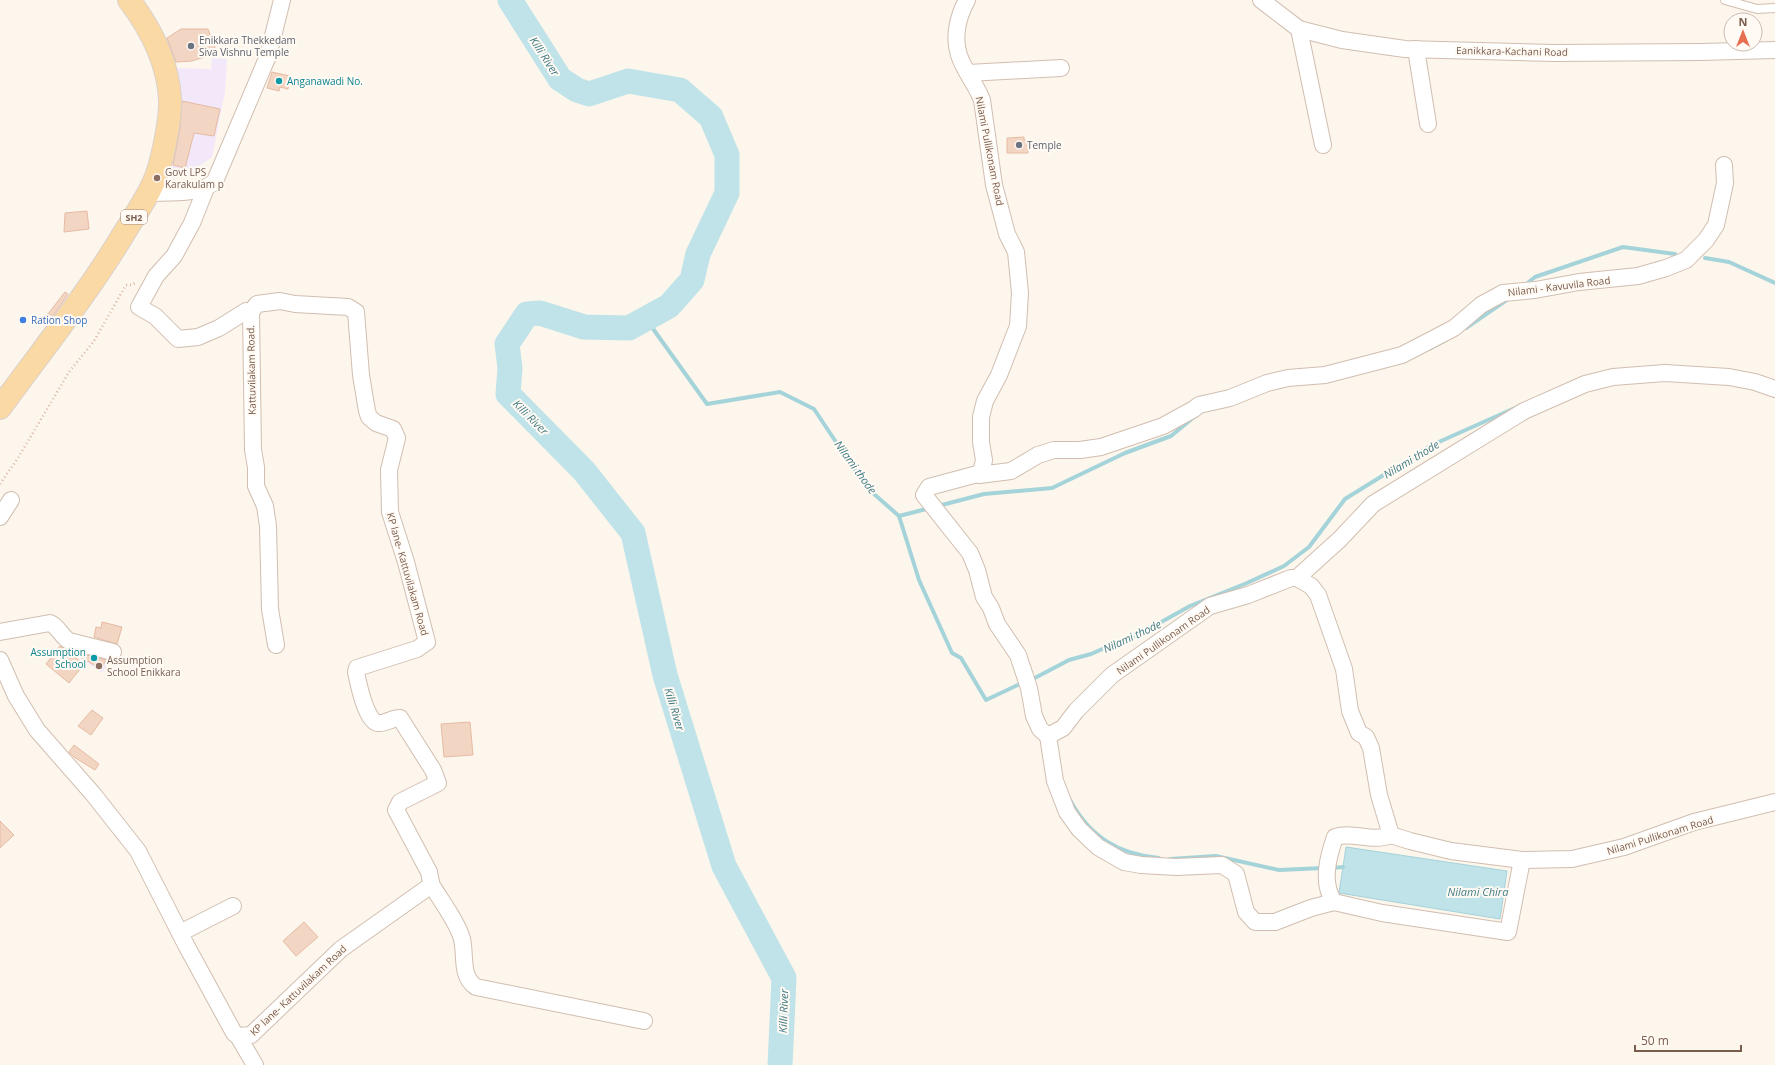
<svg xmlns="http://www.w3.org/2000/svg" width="1775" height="1065" viewBox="0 0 1775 1065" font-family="'Open Sans',sans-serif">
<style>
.education{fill:#f3e8fa}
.water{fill:#bfe3e8;stroke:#a5d3da}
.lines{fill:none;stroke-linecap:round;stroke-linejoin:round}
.stream{stroke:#a5d3da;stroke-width:4}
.river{stroke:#bfe3e8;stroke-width:25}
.building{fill:#f3d5c3;stroke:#e6bba3}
.service-casing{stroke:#d1beb0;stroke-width:10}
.minor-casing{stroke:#d1beb0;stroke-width:18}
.primary-casing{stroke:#dad1cd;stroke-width:24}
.path{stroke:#d9b8a5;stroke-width:2.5;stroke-dasharray:1 3;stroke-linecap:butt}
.service{stroke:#fff;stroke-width:8}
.minor{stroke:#fff;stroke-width:16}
.primary{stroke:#fbd9a5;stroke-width:22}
.worship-dot{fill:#6b7280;stroke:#fffaf3;stroke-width:1.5}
.culture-dot{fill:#0f9aa8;stroke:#fffaf3;stroke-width:1.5}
.education-dot{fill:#8d6e63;stroke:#fffaf3;stroke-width:1.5}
.shop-dot{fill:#3f7fe0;stroke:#fffaf3;stroke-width:1.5}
.labels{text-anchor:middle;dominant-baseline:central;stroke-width:4;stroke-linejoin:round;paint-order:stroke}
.shield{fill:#fffaf3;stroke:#a28b7f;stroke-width:1}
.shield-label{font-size:9px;font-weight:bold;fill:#7a5c4d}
.worship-label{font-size:10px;fill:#5b616d;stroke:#fffaf3;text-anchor:start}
.street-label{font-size:10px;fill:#7a5c4d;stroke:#fffaf3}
.culture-label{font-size:10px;fill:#0d838f;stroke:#fffaf3;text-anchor:start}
.education-label{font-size:10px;fill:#785e54;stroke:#fffaf3;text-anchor:start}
.shop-label{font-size:10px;fill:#366cbe;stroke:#fffaf3;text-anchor:start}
.water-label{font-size:11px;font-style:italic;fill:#437c86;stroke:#fffaf3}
</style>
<rect width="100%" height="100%" fill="#fdf6ec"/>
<!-- education -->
<g class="education">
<path d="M 212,58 L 227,59 L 225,92 L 212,157 L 186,175 L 174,178 L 159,174 L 173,68 L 211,69 Z"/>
<path d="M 87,645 L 111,658 L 102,673 L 78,657 Z"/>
</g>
<!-- water -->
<path class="water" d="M 1346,847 L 1507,871 L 1500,919 L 1339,893 Z"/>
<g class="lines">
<!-- stream -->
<g class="stream">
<path d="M 1705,258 L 1729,262 L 1775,283"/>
<path d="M 1524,286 L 1535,277 L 1623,247 L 1675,254"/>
<path d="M 646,319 L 707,404 L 780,392 L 814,409 L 852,466 L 874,494 L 899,516 L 919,580 L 952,653 L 961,658 L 986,700 L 1024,682"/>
<path d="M 1466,328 L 1511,297"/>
<path d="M 1429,349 L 1446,340"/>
<path d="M 938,506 L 984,494 L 1052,488 L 1125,453 L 1171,436 L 1194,417"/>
<path d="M 899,516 L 930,508"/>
<path d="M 1031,680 L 1069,660 L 1091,654 L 1109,646 L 1138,635 L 1190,606 L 1247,583 L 1284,566 L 1309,547 L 1345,499 L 1432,445 L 1515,408"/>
<path d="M 1070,800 C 1090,837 1118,854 1159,858"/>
<path d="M 1170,859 L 1216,856 L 1279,870 L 1323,868"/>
<path d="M 1332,868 L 1343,867"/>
</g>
<!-- river -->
<path class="river" d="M 510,0 L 560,79 L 577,90 L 589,94 L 628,81 L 680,90 L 711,117 L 727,155 L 727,193 L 698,254 L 692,280 L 669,306 L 629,328 L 584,327 L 540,313 L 527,314 L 507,344 L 510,368 L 508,394 L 584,471 L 633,533 L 665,675 L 724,866 L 784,978 L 780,1065"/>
</g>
<!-- building -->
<g class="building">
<path d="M 181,29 L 208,29 L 217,53 L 192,61 L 176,62 L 167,38 Z"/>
<path d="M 272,72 L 290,76 L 288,89 L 280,87 L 279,91 L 267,88 Z"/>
<path d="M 182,101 L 220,109 L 214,136 L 194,133 L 185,168 L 173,165 L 180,128 Z"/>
<path d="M 1024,137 L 1024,140 L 1028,140 L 1028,153 L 1007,153 L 1007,138 Z"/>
<path d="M 87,211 L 89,229 L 64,232 L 65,213 Z"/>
<path d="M 65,292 L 68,294 L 48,323 L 44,319 Z"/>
<path d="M 102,622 L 122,627 L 117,644 L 94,637 L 96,627 L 101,628 Z"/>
<path d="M 60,646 L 84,664 L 69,683 L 46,664 Z"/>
<path d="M 83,654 L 106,660 L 101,669 L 81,657 Z"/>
<path d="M 92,710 L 103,718 L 91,735 L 78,726 Z"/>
<path d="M 470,722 L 473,755 L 444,757 L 441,724 Z"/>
<path d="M 74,745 L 99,764 L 95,770 L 74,757 L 69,752 Z"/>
<path d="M 0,821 L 14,835 L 0,848 Z"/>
<path d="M 304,922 L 318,937 L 296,956 L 283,941 Z"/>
</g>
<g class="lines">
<defs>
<path id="service" d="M 1725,0 L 1757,9 L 1775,8"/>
<g id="minor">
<path d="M 967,0 C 958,16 953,37 959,55 C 964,71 976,84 982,100 L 994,185 L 1007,234 L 1016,252 L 1020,293 L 1018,326 L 999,375 L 985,401 L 981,417 L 981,442 L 984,460 L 981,473 L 929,487 L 924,495 L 970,553 L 977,570 L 984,597 L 991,608 L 997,624 L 1018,655 L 1029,688 L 1034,716 L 1040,729 L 1048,736 L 1063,728 L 1076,711 L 1112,675 L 1210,606 L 1248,595 L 1291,578 L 1297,578 L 1311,586 L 1318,595 L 1344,669 L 1350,711 L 1359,733 L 1366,737 L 1371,748 L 1379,795 L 1391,835 L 1410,841 L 1451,851 L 1522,860 L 1572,859 L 1624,847 L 1694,822 L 1775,802"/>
<path d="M 1261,0 L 1299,29 L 1342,40 L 1405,49 L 1554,53 L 1701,52 L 1775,50"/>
<path d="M 1299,29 L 1323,145"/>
<path d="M 1416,49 L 1428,124"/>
<path d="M 968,73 L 1061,68"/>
<path d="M 206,188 L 192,223 L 174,256 L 156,276 L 139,307 L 155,316 L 178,339 L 198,337 L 219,328 L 246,311 L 251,312 L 253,450 L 256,467 L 256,486 L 265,506 L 268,526 L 270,609 L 276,645"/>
<path d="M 148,193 C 167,192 202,195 215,181 L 268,56 L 282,0"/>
<path d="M 979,475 L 1011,471 L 1038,455 L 1054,450 L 1080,450 L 1101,447 L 1163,426 L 1194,409 L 1199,405 L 1230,398 L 1267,383 L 1288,378 L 1325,375 L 1402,355 L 1454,328 L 1481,305 L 1503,293 L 1535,290 L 1579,282 L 1638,276 L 1666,268 L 1686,260 L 1706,240 L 1716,225 L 1725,183 L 1724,165"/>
<path d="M 0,517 L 11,500"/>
<path d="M 1297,578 L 1340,539 L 1373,504 L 1524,411 L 1585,384 L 1613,377 L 1665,373 L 1729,377 L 1755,382 L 1775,389"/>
<path d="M 0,632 L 50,623 C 58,626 61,636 69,641 L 113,652"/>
<path d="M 0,660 L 16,696 L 37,730 L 93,794 L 138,851 L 186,945 L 234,1033 L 238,1036 L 251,1035 L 341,949 L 430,886 L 431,882 L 429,872 L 396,810 L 400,802 L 438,783 L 433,770 L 400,718 C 392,718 385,724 378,723 C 366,722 358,682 356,672 L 357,668 L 417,649 L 427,642 L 406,562 L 390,512 L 389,470 L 397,438 L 393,429 L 376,423 L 369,417 L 367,411 L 361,375 L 356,312 L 348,307 L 295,304 L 280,301 L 257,304 L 251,312"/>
<path d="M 1048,736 L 1055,781 L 1067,812 L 1079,829 L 1098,847 L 1124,862 L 1141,865 L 1176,867 L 1222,865 L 1236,874 L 1246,912 L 1255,922 L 1275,922 L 1311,908 L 1334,902"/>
<path d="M 1391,835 C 1371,843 1353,831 1335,837 C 1328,857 1321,883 1334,902 L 1382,913 L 1508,932 L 1522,860"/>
<path d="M 431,884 C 440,899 458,923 462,939 C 466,956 460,976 476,987 L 644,1021"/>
<path d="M 180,933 L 233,906"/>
<path d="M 238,1036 L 255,1065"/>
</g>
<path id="primary" d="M 0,408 C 43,349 89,292 126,230 C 137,212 150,194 157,174 C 163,156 171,118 170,99 C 168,63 151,29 129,0"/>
</defs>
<!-- service casing -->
<use href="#service" class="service-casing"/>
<!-- minor casing -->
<use href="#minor" class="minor-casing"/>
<!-- primary casing -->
<use href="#primary" class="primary-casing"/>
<!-- path -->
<path class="path" d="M 0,484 L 18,458 L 69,372 L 94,341 L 126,285 L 132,285 L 135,283"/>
<!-- service -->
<use href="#service" class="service"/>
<!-- minor -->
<use href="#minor" class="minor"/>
<!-- primary -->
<use href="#primary" class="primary"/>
</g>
<!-- markers -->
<g class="worship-dot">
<circle cx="191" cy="46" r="4"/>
<circle cx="1019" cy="145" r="4"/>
</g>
<g class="culture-dot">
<circle cx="279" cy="81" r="4"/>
<circle cx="94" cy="658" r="4"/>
</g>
<g class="education-dot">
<circle cx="157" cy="178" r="4"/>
<circle cx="99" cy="666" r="4"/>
</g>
<circle class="shop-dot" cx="23" cy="320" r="4"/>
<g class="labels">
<!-- shield labels -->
<rect class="shield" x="121" y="210" width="26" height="14" rx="3"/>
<g class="shield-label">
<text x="134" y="217">SH2</text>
</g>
<!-- worship labels -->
<g class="worship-label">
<text x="199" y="40">Enikkara Thekkedam<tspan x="199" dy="12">Siva Vishnu Temple</tspan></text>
<text x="1027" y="145">Temple</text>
</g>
<!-- street labels -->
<g class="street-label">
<text transform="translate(1512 51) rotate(1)">Eanikkara-Kachani Road</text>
<text transform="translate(990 151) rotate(79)">Nilami Pullikonam Road</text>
<text transform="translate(1559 286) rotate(-7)">Nilami - Kavuvila Road</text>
<text transform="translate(251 370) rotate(-91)">Kattuvilakam Road.</text>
<text transform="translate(408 574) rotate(74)">KP lane- Kattuvilakam Road</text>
<text transform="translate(1163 640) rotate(-35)">Nilami Pullikonam Road</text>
<text transform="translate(1660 835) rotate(-17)">Nilami Pullikonam Road</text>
<text transform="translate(298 990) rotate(-43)">KP lane- Kattuvilakam Road</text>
</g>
<!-- culture labels -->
<g class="culture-label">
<text x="287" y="81">Anganawadi No.</text>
<text x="86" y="652" text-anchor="end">Assumption<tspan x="86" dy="12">School</tspan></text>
</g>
<!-- education labels -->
<g class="education-label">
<text x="165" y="172">Govt LPS<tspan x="165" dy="12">Karakulam p</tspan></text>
<text x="107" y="660">Assumption<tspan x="107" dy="12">School Enikkara</tspan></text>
</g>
<!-- shop labels -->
<g class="shop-label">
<text x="31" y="320">Ration Shop</text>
</g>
<!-- water labels -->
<g class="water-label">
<text transform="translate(545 56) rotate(57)">Killi River</text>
<text transform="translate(531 417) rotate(45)">Killi River</text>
<text transform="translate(1411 459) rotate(-31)">Nilami thode</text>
<text transform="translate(856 467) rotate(54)">Nilami thode</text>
<text transform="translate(1132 636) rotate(-25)">Nilami thode</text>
<text transform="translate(675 709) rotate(73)">Killi River</text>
<text x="1478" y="891">Nilami Chira</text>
<text transform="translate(783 1011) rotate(-88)">Killi River</text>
</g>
</g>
<!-- north arrow -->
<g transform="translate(1743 32)"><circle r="19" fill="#fffaf3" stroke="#cabbb1"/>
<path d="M0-3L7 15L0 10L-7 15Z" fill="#e76f51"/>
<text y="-6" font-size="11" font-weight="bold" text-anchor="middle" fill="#7a5c4d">N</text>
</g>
<!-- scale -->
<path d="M1635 1045v6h106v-6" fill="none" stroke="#7a5c4d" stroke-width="2"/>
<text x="1641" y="1045" font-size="12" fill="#7a5c4d" stroke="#fffaf3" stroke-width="3" paint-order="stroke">50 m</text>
</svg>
